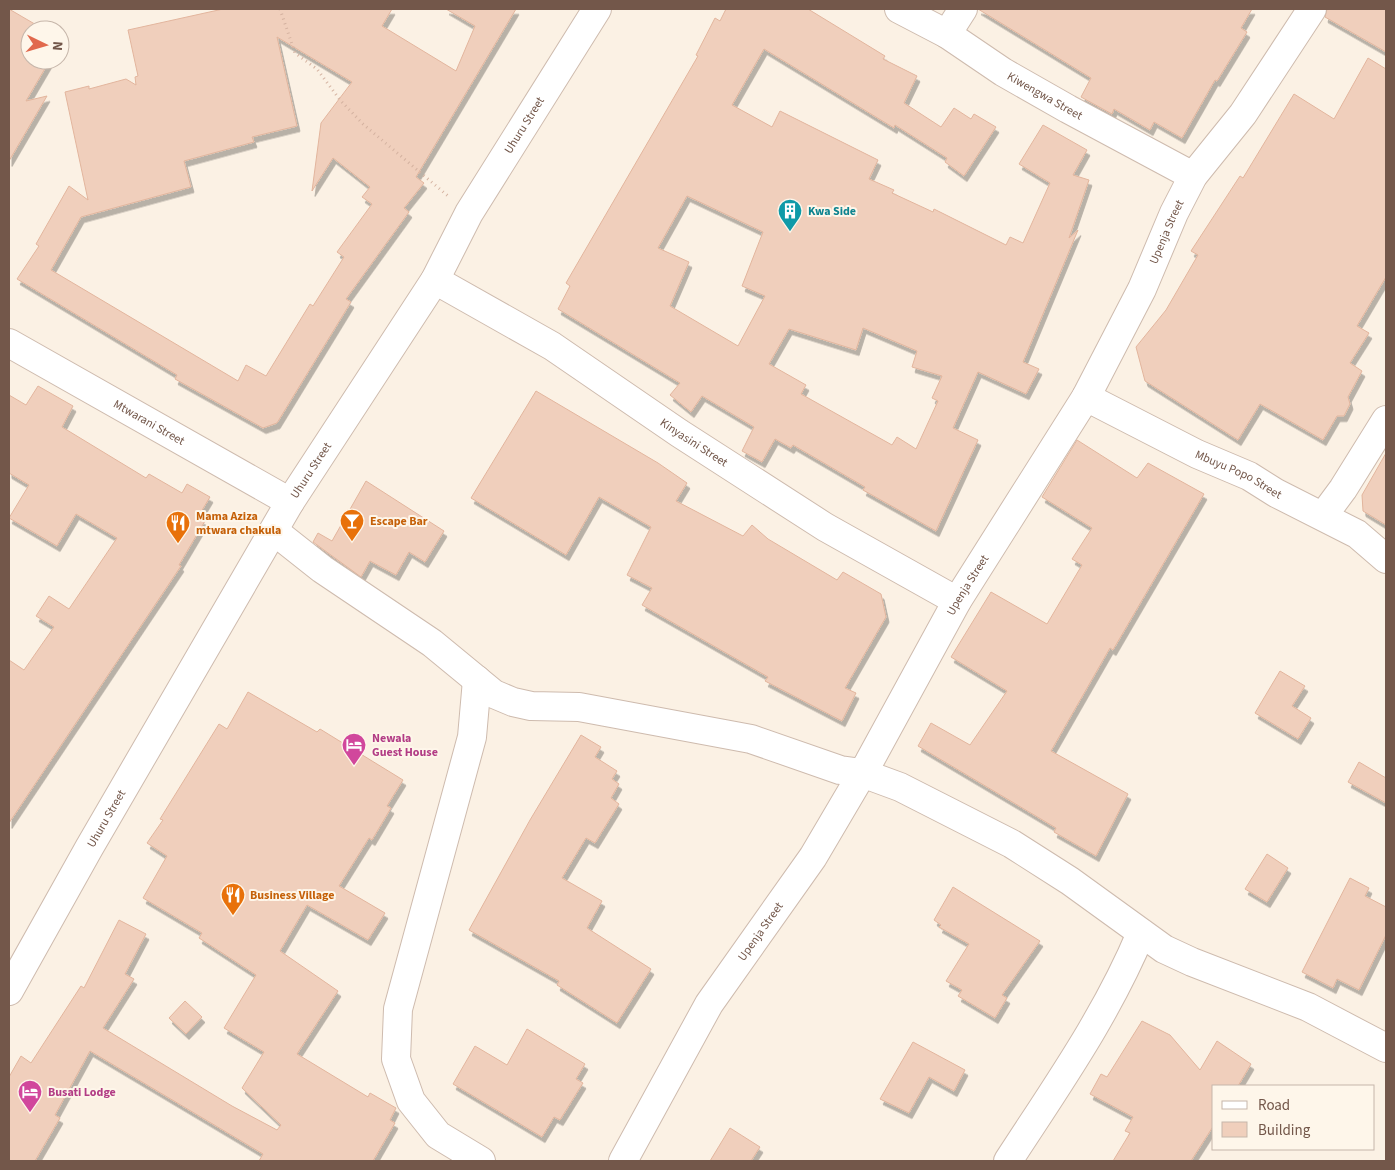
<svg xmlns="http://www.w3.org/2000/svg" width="1395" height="1170" viewBox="0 0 1395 1170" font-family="'Source Sans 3',sans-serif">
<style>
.building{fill:#f0cfbc;stroke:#e2b59d;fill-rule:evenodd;filter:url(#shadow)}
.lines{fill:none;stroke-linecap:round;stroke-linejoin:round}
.minor-casing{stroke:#cebbae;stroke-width:30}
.path{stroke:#d4b2a0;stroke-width:3;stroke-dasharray:1 4;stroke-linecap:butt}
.minor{stroke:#fff;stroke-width:28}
.labels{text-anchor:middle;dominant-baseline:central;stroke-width:4;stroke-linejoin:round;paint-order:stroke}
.street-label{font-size:12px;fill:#73574a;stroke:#fef6ea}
.culture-label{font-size:12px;font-weight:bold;fill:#0d838f;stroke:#fef6ea;text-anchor:start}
.food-label{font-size:12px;font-weight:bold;fill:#c56008;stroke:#fef6ea;text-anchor:start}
.hotel-label{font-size:12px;font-weight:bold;fill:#b23c85;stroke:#fef6ea;text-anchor:start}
</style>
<defs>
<filter id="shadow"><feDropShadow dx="3" dy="5.5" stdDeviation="0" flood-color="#0004"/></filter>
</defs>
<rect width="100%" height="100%" fill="#fbf1e4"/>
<!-- building -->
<g class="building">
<path d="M 9,9 L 45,30 L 30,30 L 30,60 L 50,60 L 26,101 L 47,96 L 9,161 Z"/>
<path d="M 223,9 L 392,9 L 382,26 L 456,71 L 475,26 L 446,9 L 516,9 L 416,177 L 424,183 L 404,208 L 409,212 L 346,299 L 351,302 L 277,423 L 263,428 L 175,379 L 177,375 L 17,279 L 39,246 L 36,244 L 69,186 L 88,200 L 65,92 L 89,86 L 89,89 L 126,79 L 136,85 L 135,77 L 138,76 L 128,30 ZM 277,37 L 352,82 L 321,123 L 312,191 L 333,158 L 370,187 L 362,197 L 372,204 L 337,252 L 344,257 L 313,306 L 310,304 L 266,376 L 246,365 L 238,381 L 51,270 L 81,217 L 191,187 L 184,161 L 254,142 L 252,137 L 297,126 Z"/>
<path d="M 726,9 L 808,9 L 885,56 L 883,59 L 917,76 L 904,103 L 941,127 L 954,108 L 971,119 L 974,114 L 996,127 L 964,176 L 945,162 L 947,158 L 895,125 L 894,128 L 764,49 L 732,105 L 772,127 L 780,111 L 878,160 L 869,179 L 894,190 L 892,193 L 933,212 L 934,209 L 1006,245 L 1010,237 L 1023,243 L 1050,183 L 1019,164 L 1043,125 L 1087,150 L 1073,175 L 1089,180 L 1069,238 L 1078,230 L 1023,362 L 1039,369 L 1026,394 L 978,372 L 953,428 L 978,440 L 936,531 L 863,490 L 865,487 L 793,445 L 791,448 L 775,439 L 762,462 L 742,451 L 754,427 L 702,396 L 691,412 L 670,395 L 680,383 L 558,309 L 570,286 L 566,283 L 698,56 L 696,55 L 715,18 L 720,21 ZM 687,196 L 763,232 L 742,286 L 765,296 L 738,346 L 670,306 L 689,262 L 658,248 ZM 863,328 L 917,351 L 912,367 L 942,376 L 932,398 L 938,401 L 916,449 L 897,437 L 892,445 L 801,394 L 806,385 L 769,364 L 789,329 L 856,350 Z"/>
<path d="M 978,9 L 1252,9 L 1241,28 L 1247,32 L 1217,81 L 1215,80 L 1182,138 L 1154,122 L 1150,130 L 1114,109 L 1112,114 L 1081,97 L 1091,78 Z"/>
<path d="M 1327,9 L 1386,9 L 1386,52 L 1325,17 Z"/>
<path d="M 1368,58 L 1386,69 L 1386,277 L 1357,326 L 1369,333 L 1350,363 L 1362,371 L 1348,397 L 1350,404 L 1344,416 L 1337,416 L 1323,440 L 1260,404 L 1238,440 L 1145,381 L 1136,347 L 1166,310 L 1198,255 L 1191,251 L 1240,176 L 1243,178 L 1294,94 L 1334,119 Z"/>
<path d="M 38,386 L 73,406 L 62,427 L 146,478 L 149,474 L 182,493 L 187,484 L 210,497 L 198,517 L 205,521 L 179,565 L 181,566 L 9,823 L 9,660 L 24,670 L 54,627 L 36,616 L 49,596 L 69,609 L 117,538 L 76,514 L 57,546 L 9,518 L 29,485 L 9,473 L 9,395 L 26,405 Z"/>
<path d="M 536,391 L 658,463 L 687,483 L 676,501 L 743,536 L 752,525 L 768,539 L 837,580 L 843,572 L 881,594 L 886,617 L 845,688 L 856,693 L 842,721 L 765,681 L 768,677 L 642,605 L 652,588 L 627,575 L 651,527 L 599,497 L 566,555 L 471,498 Z"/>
<path d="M 1077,440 L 1137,478 L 1148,463 L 1204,494 L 1113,650 L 1110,648 L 1051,751 L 1128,794 L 1096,856 L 1054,832 L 1056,828 L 918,746 L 931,723 L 970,745 L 1007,691 L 951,657 L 991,592 L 1047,624 L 1082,565 L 1072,559 L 1092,528 L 1042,497 Z"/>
<path d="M 1386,453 L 1386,525 L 1363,511 L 1362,495 Z"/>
<path d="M 366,481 L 444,531 L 425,562 L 409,552 L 396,575 L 370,561 L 361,577 L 313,542 L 318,533 L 332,541 Z"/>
<path d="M 1280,671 L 1305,686 L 1292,706 L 1311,718 L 1298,739 L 1255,713 Z"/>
<path d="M 248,692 L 317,732 L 320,729 L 403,780 L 387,806 L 391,808 L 372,840 L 369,838 L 339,886 L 385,913 L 368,940 L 307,905 L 280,951 L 338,991 L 297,1054 L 368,1097 L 370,1093 L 396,1108 L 390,1120 L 395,1123 L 373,1161 L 259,1161 L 263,1154 L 90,1051 L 55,1115 L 60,1118 L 35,1161 L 9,1161 L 9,1077 L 21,1056 L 31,1063 L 81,986 L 84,988 L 119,920 L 146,934 L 125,974 L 134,979 L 103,1028 L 232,1106 L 277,1130 L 281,1125 L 242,1088 L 264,1052 L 224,1028 L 256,975 L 199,938 L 202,933 L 143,898 L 167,856 L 147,843 L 163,820 L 160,819 L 219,724 L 227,729 Z"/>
<path d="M 581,735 L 601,747 L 595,757 L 617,771 L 612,779 L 619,784 L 611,798 L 619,804 L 595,843 L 586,838 L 562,878 L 602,901 L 587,928 L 651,969 L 617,1023 L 557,985 L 559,981 L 469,930 L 530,820 Z"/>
<path d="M 1359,762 L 1386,778 L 1386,803 L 1348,782 Z"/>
<path d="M 1267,854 L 1288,868 L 1267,902 L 1245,889 Z"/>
<path d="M 1350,878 L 1369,888 L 1365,896 L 1386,907 L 1386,935 L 1359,990 L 1337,979 L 1333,988 L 1302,972 Z"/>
<path d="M 953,887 L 1040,941 L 1002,995 L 1007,998 L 995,1018 L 958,996 L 962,990 L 946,981 L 969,944 L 939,927 L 941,925 L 934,920 Z"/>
<path d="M 185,1001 L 202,1017 L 186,1034 L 169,1018 Z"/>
<path d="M 1142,1021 L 1170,1035 L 1200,1070 L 1217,1041 L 1251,1064 L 1238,1086 L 1214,1086 L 1214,1125 L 1191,1161 L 1113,1161 L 1130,1133 L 1125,1131 L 1133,1117 L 1090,1094 L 1101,1074 L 1107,1077 Z"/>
<path d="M 527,1029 L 585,1064 L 576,1079 L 583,1083 L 560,1120 L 554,1117 L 542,1137 L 453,1084 L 475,1046 L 507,1065 Z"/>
<path d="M 913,1042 L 965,1070 L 954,1091 L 929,1077 L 909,1113 L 880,1099 Z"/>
<path d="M 730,1128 L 760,1147 L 751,1161 L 710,1161 Z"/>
</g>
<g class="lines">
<defs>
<g id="minor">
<path id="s1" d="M 899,9 L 947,34 L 1003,72 L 1068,109 L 1193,176"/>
<path d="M 947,34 L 963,9"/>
<path id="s2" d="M 435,280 L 552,346 L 679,433 L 825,527 L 957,601"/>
<path id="s3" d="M 9,343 L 290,502"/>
<path id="s4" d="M 1086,397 L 1197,454 L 1249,476 L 1276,493 L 1357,534 L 1386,559"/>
<path d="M 1323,516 L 1343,489 L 1386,420"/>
<path d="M 274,531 L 322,569 L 432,643 L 494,694 L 513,702 L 531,706 L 579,707 L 751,739 L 840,770 L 862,773 L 900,787 L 1012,844 L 1070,881 L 1164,949 L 1192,962 L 1308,1007 L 1386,1048"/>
<path d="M 477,680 L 472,737 L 398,1009 L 396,1059 L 411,1101 L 438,1135 L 481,1161"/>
<path id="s5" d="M 9,991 L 89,848 L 290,502 L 435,280 L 469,213 L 597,9"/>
<path id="s6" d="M 623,1161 L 709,1004 L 813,857 L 869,762 L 957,601 L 1086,397 L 1142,289 L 1174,213 L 1193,176 L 1243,114 L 1312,9"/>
<path d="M 1008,1161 C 1056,1087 1107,1015 1141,933"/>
</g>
</defs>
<!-- minor casing -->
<use href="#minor" class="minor-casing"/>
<!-- path -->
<path class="path" d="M 280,9 L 295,53 L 317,69 L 340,100 L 363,124 L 448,196"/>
<!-- minor -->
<use href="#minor" class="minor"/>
</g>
<!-- icons -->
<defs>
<symbol id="building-pin" viewBox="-11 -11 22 30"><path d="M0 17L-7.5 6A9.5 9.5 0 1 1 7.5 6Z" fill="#0f9aa8" stroke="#fef6ea"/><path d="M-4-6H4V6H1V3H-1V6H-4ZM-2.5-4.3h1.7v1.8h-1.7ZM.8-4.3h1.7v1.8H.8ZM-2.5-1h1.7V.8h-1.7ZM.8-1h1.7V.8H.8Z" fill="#fff"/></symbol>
<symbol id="bar-pin" viewBox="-11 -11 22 30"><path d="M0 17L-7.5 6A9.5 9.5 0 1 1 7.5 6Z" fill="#e8710a" stroke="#fef6ea"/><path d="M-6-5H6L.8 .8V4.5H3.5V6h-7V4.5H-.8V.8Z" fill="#fff"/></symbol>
<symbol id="restaurant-pin" viewBox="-11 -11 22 30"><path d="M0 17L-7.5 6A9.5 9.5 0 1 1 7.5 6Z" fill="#e8710a" stroke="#fef6ea"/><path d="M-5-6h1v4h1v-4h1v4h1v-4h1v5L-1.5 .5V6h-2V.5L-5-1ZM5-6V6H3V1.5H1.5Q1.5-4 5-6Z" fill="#fff"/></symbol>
<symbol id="hotel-pin" viewBox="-11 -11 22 30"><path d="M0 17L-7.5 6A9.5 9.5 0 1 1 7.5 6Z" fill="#d1479c" stroke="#fef6ea"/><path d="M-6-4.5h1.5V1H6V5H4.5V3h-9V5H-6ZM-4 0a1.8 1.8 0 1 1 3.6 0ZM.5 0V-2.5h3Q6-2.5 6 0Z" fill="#fff"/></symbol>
</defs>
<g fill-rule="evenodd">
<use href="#building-pin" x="776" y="197" width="28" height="38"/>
<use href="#bar-pin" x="338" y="507" width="28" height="38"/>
<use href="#restaurant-pin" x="164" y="509" width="28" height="38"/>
<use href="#hotel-pin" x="340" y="731" width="28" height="38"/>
<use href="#restaurant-pin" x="219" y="881" width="28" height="38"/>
<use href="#hotel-pin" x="16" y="1078" width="28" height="38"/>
</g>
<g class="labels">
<!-- street labels -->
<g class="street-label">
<text stroke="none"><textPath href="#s1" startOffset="170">Kiwengwa Street</textPath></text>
<text stroke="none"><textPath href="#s5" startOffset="1008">Uhuru Street</textPath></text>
<text stroke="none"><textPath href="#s6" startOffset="1078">Upenja Street</textPath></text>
<text stroke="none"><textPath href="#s3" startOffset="161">Mtwarani Street</textPath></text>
<text stroke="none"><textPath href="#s2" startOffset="306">Kinyasini Street</textPath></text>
<text stroke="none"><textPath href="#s5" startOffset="602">Uhuru Street</textPath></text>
<text stroke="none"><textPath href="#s4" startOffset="171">Mbuyu Popo Street</textPath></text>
<text stroke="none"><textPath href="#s6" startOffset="672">Upenja Street</textPath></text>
<text stroke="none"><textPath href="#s5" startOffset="198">Uhuru Street</textPath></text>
<text stroke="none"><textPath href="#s6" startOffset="268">Upenja Street</textPath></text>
</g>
<!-- culture labels -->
<g class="culture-label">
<text x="808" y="211">Kwa Side</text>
</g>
<!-- food labels -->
<g class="food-label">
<text x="196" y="516">Mama Aziza<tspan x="196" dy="14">mtwara chakula</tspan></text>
<text x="370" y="521">Escape Bar</text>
<text x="250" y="895">Business Village</text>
</g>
<!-- hotel labels -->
<g class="hotel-label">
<text x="372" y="738">Newala<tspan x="372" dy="14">Guest House</tspan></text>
<text x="48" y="1092">Busati Lodge</text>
</g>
</g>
<!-- border -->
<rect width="1395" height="1170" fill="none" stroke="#73574a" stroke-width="20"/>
<!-- legend -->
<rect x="1212" y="1085" width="162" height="65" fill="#fef6ea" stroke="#c6b6aa"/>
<rect x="1222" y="1101" width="25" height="8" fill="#ffffff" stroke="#c6b6aa"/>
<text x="1258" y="1110" font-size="15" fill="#73574a">Road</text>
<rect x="1222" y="1122" width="25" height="15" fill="#f0cfbc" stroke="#c6b6aa"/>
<text x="1258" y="1135" font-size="15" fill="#73574a">Building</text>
<!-- north arrow -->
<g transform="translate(45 45) rotate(95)"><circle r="24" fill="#fef6ea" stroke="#c6b6aa"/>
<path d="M0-4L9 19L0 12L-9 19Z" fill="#e1694d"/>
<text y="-8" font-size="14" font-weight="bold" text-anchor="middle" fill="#73574a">N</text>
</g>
</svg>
